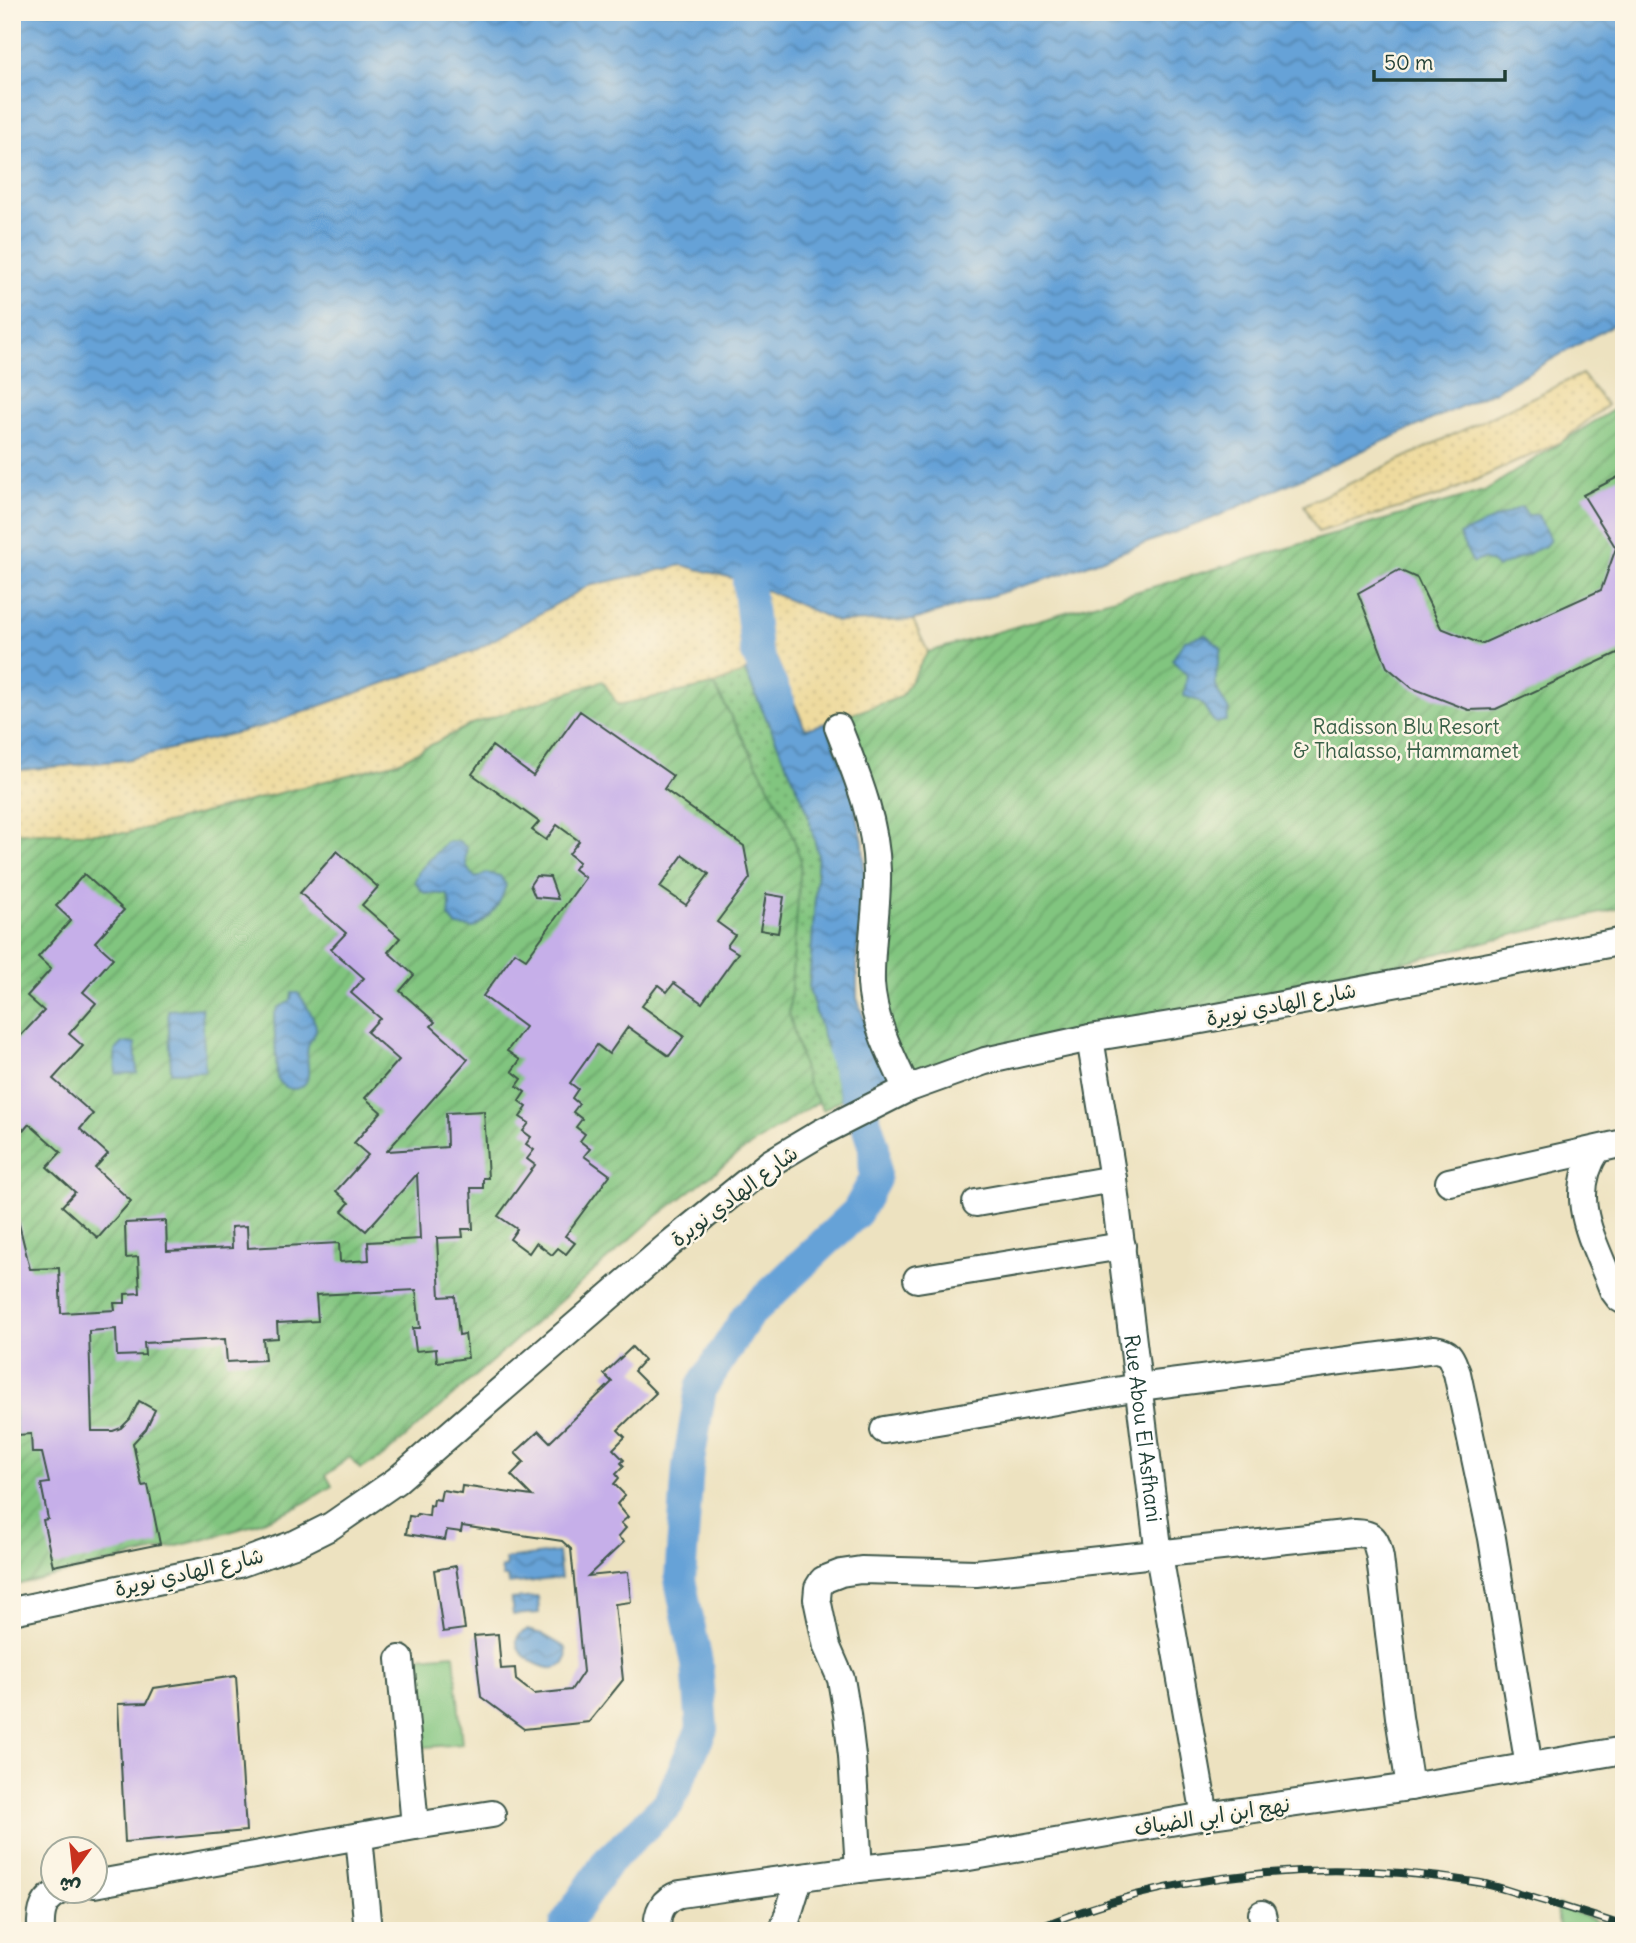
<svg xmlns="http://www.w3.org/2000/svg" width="1636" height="1943" viewBox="0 0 1636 1943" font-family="Delius,'Playpen Sans Arabic',sans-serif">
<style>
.grass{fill:url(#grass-dots);stroke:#50815a;stroke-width:2}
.sand{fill:url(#sand-dots);stroke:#868c69;stroke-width:2}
.park{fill:#81c57f;stroke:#50815a;stroke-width:2}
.garden{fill:url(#garden-furrows);stroke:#50815a;stroke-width:2}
.water{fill:url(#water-waves);stroke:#427086;stroke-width:2}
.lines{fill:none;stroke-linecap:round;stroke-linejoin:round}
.river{stroke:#66a2d7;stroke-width:32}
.building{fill:#c6afe9;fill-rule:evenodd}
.minor-casing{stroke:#3e5649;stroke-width:30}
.minor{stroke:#fff;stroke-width:26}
.rail-casing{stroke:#1f3d34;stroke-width:8}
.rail{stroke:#fcf5e5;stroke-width:5;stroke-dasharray:16;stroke-linecap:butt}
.labels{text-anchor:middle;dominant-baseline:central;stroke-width:5;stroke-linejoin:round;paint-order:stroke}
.park-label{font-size:21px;fill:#385f47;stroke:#fcf5e5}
.street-label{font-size:21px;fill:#1f3d34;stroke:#fcf5e5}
</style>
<defs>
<pattern id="grass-dots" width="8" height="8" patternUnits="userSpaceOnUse" patternTransform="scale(1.75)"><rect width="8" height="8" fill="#81c57f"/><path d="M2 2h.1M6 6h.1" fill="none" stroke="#69a169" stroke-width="1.8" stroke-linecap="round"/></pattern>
<pattern id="sand-dots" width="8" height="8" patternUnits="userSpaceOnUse" patternTransform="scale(1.75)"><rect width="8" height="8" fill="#eeda9e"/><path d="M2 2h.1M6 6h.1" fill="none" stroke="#ccbc89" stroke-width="1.8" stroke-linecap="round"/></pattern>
<pattern id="garden-furrows" width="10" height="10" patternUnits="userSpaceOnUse" patternTransform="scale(1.75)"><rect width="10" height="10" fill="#81c57f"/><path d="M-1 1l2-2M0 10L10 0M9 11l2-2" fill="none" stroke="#69a169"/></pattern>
<pattern id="water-waves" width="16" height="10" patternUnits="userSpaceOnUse" patternTransform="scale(1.75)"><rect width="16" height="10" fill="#66a2d7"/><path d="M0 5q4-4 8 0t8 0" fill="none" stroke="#5385af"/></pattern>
</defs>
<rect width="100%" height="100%" fill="#fcf5e5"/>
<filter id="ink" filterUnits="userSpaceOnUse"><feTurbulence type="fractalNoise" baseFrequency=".0143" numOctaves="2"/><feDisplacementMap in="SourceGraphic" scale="14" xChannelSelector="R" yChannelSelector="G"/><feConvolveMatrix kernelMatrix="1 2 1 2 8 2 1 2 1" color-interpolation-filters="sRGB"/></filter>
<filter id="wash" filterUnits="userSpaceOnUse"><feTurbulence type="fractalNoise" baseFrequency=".00686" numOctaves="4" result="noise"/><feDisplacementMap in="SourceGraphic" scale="28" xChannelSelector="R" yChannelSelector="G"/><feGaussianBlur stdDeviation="1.57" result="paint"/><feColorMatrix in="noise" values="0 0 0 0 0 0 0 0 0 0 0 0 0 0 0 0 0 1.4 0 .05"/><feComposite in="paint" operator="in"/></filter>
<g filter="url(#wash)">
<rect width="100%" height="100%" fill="#ede2c0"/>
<!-- grass -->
<path class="grass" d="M 745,671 L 806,807 L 818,854 L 809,989 L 842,1099 L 823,1110 L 807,1083 L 789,1013 L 794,942 L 788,822 L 714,685 Z"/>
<!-- sand -->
<g class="sand">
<path d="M 1582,374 L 1607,405 L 1561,442 L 1440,496 L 1318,532 L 1304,505 Z"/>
<path d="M 682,565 L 748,582 L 838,622 L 913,620 L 928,652 L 901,697 L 832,722 L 805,729 L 776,658 L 714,685 L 617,705 L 472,724 L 398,762 L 128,833 L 12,833 L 12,771 L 125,760 L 264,726 L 474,651 L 588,586 Z"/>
</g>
<!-- park -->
<g class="park">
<path d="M 454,1654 L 462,1744 L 415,1748 L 407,1658 Z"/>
<path d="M 1557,1905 L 1619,1931 L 1559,1931 Z"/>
</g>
<!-- garden -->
<g class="garden">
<path d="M 1624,403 L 1624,907 L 911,1086 L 882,1040 L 871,842 L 826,723 L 901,697 L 928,652 L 1484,491 Z"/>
<path d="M 603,681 L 618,705 L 714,685 L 788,822 L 801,861 L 789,1013 L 807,1082 L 818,1102 L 744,1150 L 652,1220 L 383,1457 L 360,1469 L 350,1457 L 326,1475 L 332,1486 L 299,1506 L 250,1526 L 202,1540 L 12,1586 L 12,833 L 128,833 L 398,762 L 472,724 Z"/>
</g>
<!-- water -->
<g class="water">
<path d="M 12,12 L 1624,12 L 1624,319 L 1493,392 L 1211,519 L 1062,574 L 913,620 L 838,622 L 748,582 L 682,565 L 588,586 L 474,651 L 264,726 L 125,760 L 12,771 Z"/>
<path d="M 1521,507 L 1528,515 L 1538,515 L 1550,540 L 1545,546 L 1497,568 L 1492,562 L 1483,559 L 1473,563 L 1459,535 Z"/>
<path d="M 1206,635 L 1221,648 C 1216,681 1209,681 1229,710 L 1226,721 L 1215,723 C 1200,705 1209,703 1184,696 L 1187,675 L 1172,660 L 1185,640 Z"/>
<path d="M 776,658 L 805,729 L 826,723 L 853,797 L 863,842 L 865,891 L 857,951 L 857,998 L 873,1044 L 891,1076 L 842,1099 L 809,989 L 818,854 L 806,807 L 745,671 Z"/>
<path d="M 459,841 L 467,848 C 464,861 465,869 476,878 L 486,873 L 500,876 L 506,885 C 500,906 492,916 474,928 L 457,926 L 449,917 L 450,905 L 448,895 C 431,891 424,900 415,881 L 419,871 L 446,842 Z"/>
<path d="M 292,993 L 298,993 C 303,999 315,1019 316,1027 C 317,1034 309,1040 308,1047 C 304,1061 317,1085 295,1089 C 287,1090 281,1084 277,1079 L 274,1016 C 275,1013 276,1010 278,1008 C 285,1002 291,1006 292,993 Z"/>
<path d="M 202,1008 L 205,1071 L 171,1072 L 168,1010 Z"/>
<path d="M 123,1043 L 135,1043 L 137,1073 L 116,1074 L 115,1051 Z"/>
<path d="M 558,1552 L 561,1578 L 509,1584 L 508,1577 L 503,1577 L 501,1568 L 506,1567 L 505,1559 Z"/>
<path d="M 538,1597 L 539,1613 L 513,1615 L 511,1599 Z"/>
<path d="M 527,1630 L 542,1634 L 566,1648 C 574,1695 488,1647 527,1630 Z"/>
</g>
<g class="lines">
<!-- river -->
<g class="river">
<path d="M 748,582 L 756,651 L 779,702"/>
<path d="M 565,1931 L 566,1923 L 608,1861 L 668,1804 L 702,1729 L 697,1663 L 680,1580 L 688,1467 L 701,1388 L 748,1315 L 857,1212 L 875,1179 L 874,1147 L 843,1051"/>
</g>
</g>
<g id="blocks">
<!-- building -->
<g class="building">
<path d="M 1624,474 L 1624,650 L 1496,709 L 1469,710 L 1412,688 L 1387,667 L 1358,593 L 1399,570 L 1417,578 L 1441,628 L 1481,644 L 1601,590 L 1616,548 L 1583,495 Z"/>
<path d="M 580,711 L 673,776 L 664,789 L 744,846 L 750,878 L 717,922 L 735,935 L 727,946 L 738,953 L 702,1003 L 674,983 L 667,992 L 658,985 L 642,1006 L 684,1036 L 669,1056 L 628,1027 L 609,1054 L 597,1045 L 570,1083 L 578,1089 L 572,1098 L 579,1104 L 573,1112 L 582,1119 L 576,1127 L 585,1134 L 580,1141 L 590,1149 L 584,1156 L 610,1175 L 565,1236 L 575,1243 L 566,1254 L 558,1248 L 552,1255 L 536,1243 L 529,1253 L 510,1239 L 517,1229 L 498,1216 L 535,1165 L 527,1159 L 534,1150 L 526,1144 L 531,1137 L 523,1131 L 529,1123 L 520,1117 L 527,1107 L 519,1101 L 525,1092 L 517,1086 L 522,1079 L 512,1071 L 520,1060 L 507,1051 L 525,1027 L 483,996 L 515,952 L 526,959 L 585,878 L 574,869 L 579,862 L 569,854 L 579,841 L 557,825 L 546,840 L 532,830 L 539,822 L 472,774 L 492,746 L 533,776 ZM 683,855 L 709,874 L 686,905 L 660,887 Z"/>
<path d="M 337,851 L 378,887 L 362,905 L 400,938 L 388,952 L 414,975 L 400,991 L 435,1022 L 431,1026 L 468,1059 L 387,1151 L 447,1147 L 446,1113 L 484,1111 L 488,1178 L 483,1178 L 483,1188 L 471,1188 L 473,1229 L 462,1229 L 463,1237 L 437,1238 L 440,1297 L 455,1296 L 459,1335 L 465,1334 L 468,1358 L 437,1362 L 436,1349 L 416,1351 L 413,1328 L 420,1328 L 416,1290 L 316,1295 L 318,1321 L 277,1323 L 278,1338 L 263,1339 L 265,1360 L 227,1362 L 225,1339 L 144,1343 L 145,1355 L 117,1356 L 116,1329 L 89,1331 L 92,1431 L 113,1431 L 121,1428 L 130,1419 L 139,1401 L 155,1410 L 146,1429 L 133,1443 L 142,1486 L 148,1485 L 160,1544 L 53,1566 L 43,1520 L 48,1519 L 41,1484 L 49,1483 L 42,1453 L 32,1453 L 31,1434 L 17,1435 L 12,1354 L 12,1221 L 18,1220 L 30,1269 L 59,1268 L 61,1313 L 115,1310 L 114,1303 L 125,1303 L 125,1294 L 140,1293 L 138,1257 L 126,1258 L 125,1223 L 166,1221 L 167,1251 L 232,1248 L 231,1227 L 247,1226 L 248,1248 L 339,1243 L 340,1262 L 369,1260 L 368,1242 L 420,1239 L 417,1174 L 366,1231 L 342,1211 L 349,1203 L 336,1191 L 368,1155 L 354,1143 L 381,1112 L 365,1098 L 399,1060 L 367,1032 L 380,1018 L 351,993 L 364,978 L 331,949 L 346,933 L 300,893 Z"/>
<path d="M 84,874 L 124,910 L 95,942 L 113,958 L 83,992 L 96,1003 L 69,1034 L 83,1046 L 53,1079 L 93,1114 L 80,1129 L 108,1154 L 95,1168 L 131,1201 L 98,1238 L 62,1206 L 75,1192 L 47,1167 L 61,1152 L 29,1124 L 24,1130 L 12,1120 L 12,1045 L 44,1011 L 27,996 L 51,969 L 38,957 L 71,920 L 56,906 Z"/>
<path d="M 536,876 L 550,877 L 558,899 L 535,897 L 530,885 Z"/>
<path d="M 766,894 L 784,897 L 778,933 L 760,930 Z"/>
<path d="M 632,1347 L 644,1360 L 634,1371 L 656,1393 L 618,1430 L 625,1437 L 613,1449 L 624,1460 L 621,1463 L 624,1466 L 616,1474 L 619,1478 L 614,1484 L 625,1495 L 617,1504 L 628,1517 L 621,1523 L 626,1528 L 618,1537 L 624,1542 L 588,1576 L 628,1572 L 631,1602 L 615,1604 L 623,1680 L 589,1722 L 524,1729 L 481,1697 L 474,1636 L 498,1634 L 501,1669 L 515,1668 L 516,1680 L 534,1694 L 571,1690 L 583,1672 L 571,1549 L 562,1541 L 462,1526 L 461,1532 L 447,1530 L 445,1540 L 406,1534 L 409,1516 L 416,1517 L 417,1514 L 429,1516 L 430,1505 L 433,1506 L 434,1499 L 440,1500 L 442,1490 L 461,1493 L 462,1486 L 532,1496 L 511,1475 L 524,1462 L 515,1453 L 539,1431 L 550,1442 L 612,1382 L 604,1374 Z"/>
<path d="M 456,1566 L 465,1629 L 443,1632 L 434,1570 Z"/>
<path d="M 236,1676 L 246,1831 L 125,1842 L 118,1704 L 147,1703 L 154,1688 Z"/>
</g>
</g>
</g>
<g filter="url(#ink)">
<use href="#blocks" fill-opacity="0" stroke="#3e5649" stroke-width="2"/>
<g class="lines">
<defs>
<g id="minor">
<path d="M 838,727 C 856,773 876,820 877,871 C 878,908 870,945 871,983 C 873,1020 891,1056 907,1089"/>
<path id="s1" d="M 1090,1038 L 1113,1179 L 1159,1555 L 1205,1816"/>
<path d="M 1597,1150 C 1565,1198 1595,1242 1613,1290 L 1619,1298 L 1624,1301"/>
<path d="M 1449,1182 L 1624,1143"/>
<path d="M 976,1203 L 1113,1179"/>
<path d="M 917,1279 L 1122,1246"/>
<path d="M 884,1430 L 1139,1387 L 1435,1349 C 1452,1352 1451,1359 1457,1373 L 1492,1538 L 1529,1767"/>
<path d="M 12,1611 L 239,1564 L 297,1543 L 331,1526 L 396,1481 L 671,1243 L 770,1163 L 822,1132 L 907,1089 L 985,1061 L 1090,1038 L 1201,1020 L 1624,941"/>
<path d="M 400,1659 L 415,1826"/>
<path d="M 359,1836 L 368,1931"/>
<path d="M 859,1869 L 852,1756 L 847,1714 L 841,1679 L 827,1647 L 817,1599 L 818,1588 L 823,1580 L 841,1573 L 861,1570 L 976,1573 L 1354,1533 C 1374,1533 1376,1539 1380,1558 L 1399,1717 L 1410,1787"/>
<path d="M 94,1884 L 415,1826 L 492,1814"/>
<path d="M 1262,1914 L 1266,1931"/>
<path d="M 41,1931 C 40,1911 43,1898 63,1890"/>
<path d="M 657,1931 C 657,1911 662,1900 680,1894 L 859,1869 L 969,1857 L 1205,1816 L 1410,1787 L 1624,1750"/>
<path d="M 783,1931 L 799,1879"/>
</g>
</defs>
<!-- minor casing -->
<use href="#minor" class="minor-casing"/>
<!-- minor -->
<use href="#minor" class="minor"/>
<defs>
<path id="rail" d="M 1031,1931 C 1171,1870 1331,1857 1481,1883 C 1496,1886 1512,1892 1527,1896 C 1560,1906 1592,1915 1624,1926"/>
</defs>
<!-- rail casing -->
<use href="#rail" class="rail-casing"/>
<!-- rail -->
<use href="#rail" class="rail"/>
</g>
</g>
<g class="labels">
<!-- park labels -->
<g class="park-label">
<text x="1406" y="726">Radisson Blu Resort<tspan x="1406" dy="24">&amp; Thalasso, Hammamet</tspan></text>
</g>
<!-- street labels -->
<g class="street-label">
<text transform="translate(1281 1004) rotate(-11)">شارع الهادي نويرة</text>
<text transform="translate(734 1196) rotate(-37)">شارع الهادي نويرة</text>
<text stroke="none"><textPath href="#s1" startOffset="394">Rue Abou El Asfhani</textPath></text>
<text transform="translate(189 1572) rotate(-13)">شارع الهادي نويرة</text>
<text transform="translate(1212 1816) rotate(-9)">نهج ابن ابي الضياف</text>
</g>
</g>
<!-- margin -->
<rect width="1636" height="1943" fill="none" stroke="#fcf5e5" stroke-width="42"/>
<!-- north arrow -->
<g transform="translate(74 1870) rotate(195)"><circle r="33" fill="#fcf5e5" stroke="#a4ab9e" stroke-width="2"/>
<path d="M0-5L12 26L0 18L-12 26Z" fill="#c8321e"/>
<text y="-10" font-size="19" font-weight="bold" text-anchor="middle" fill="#1f3d34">ش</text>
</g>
<!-- scale -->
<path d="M1374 70v10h131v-10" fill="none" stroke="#1f3d34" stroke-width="3.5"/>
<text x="1384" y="70" font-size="21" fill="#1f3d34" stroke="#fcf5e5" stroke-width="5" paint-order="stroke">50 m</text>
</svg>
